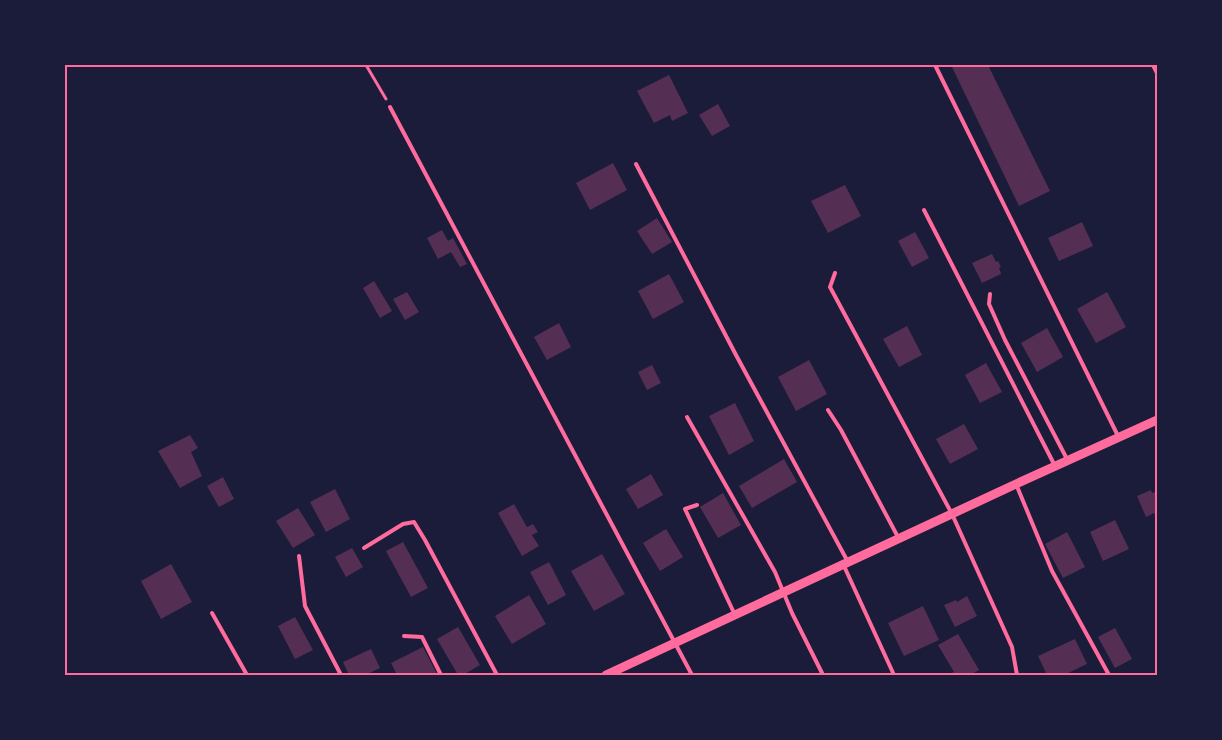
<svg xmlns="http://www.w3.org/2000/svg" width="1222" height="740" viewBox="0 0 1222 740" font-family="'IBM Plex Serif',serif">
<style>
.building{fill:#542f53}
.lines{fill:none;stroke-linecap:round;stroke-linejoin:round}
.path{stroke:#ff6b9d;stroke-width:3}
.service{stroke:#ff6b9d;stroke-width:4}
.tertiary{stroke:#ff6b9d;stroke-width:9}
.neatline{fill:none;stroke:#ff6b9d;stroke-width:2}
</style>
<rect width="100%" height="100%" fill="#1b1b3a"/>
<!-- building -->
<g class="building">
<path d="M 951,65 L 988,65 L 1050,191 L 1019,206 Z"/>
<path d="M 669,75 L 688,113 L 672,121 L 670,115 L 654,123 L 637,91 Z"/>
<path d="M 718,104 L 730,126 L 712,136 L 699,115 Z"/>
<path d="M 613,163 L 627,190 L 590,210 L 576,183 Z"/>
<path d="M 845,185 L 861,216 L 828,233 L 811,201 Z"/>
<path d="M 657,218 L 672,242 L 652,254 L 637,231 Z"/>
<path d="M 1082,222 L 1093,246 L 1059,261 L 1048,238 Z"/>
<path d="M 442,230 L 448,241 L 453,238 L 467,264 L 460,267 L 451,252 L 438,259 L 427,238 Z"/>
<path d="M 915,232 L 929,258 L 912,267 L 898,241 Z"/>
<path d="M 992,254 L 996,262 L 998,261 L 1001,267 L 999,268 L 1001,274 L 982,283 L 972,263 Z"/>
<path d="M 669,274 L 684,302 L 653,319 L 638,291 Z"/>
<path d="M 374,281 L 392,311 L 380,318 L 363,288 Z"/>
<path d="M 407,292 L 419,312 L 405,320 L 393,299 Z"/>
<path d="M 1107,292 L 1126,327 L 1096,343 L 1077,309 Z"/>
<path d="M 559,323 L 571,347 L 547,360 L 534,337 Z"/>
<path d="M 907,326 L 922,355 L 899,367 L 883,339 Z"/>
<path d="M 1047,328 L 1063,357 L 1037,372 L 1021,343 Z"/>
<path d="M 809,360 L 827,394 L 796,411 L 778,377 Z"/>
<path d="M 986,363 L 1002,392 L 980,403 L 965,375 Z"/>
<path d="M 652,365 L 661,383 L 647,390 L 638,372 Z"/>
<path d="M 735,403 L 754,441 L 729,455 L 709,416 Z"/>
<path d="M 964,424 L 978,449 L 950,464 L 936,439 Z"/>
<path d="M 190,435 L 198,448 L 191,452 L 202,476 L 180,488 L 158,451 Z"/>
<path d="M 784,459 L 797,482 L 752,508 L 739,486 Z"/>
<path d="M 651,474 L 663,495 L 638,509 L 626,489 Z"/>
<path d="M 223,477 L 234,499 L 219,507 L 207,486 Z"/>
<path d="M 335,489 L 350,519 L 326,532 L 310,502 Z"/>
<path d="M 1151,490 L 1152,493 L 1157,491 L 1157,519 L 1154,513 L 1146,517 L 1137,496 Z"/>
<path d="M 723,493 L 741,525 L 718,538 L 700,507 Z"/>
<path d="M 514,504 L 527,527 L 533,524 L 538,532 L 532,535 L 539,546 L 522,556 L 498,513 Z"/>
<path d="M 298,508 L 315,535 L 293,548 L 276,521 Z"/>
<path d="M 1115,520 L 1129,549 L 1103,561 L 1090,532 Z"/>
<path d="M 666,529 L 683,557 L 660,571 L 643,543 Z"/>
<path d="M 1067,532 L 1085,567 L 1063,578 L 1045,544 Z"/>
<path d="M 403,542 L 428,588 L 411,597 L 386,551 Z"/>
<path d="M 352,548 L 363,567 L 346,577 L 335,557 Z"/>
<path d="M 602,554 L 625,594 L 594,611 L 571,571 Z"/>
<path d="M 549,562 L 566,595 L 548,605 L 530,572 Z"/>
<path d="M 171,564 L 192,602 L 161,619 L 141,581 Z"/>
<path d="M 529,595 L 546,624 L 512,644 L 495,616 Z"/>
<path d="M 967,596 L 977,616 L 955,627 L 944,605 L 956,600 L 957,602 Z"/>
<path d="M 923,606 L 939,640 L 904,656 L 888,623 Z"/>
<path d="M 295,617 L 313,650 L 295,659 L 278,626 Z"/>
<path d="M 458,627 L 480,665 L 463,675 L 458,675 L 437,639 Z"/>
<path d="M 1115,628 L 1132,659 L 1115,668 L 1098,637 Z"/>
<path d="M 958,634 L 979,670 L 970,675 L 947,675 L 954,672 L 938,645 Z"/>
<path d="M 1075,639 L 1087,664 L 1064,675 L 1047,675 L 1038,656 Z"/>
<path d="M 423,647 L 437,674 L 397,675 L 391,663 Z"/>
<path d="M 371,649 L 380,668 L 365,675 L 349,675 L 343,662 Z"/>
</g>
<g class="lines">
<!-- path -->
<path class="path" d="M 366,65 L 386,99"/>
<!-- service -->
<g class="service">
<path d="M 935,65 L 1119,438"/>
<path d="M 1153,65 L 1157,73"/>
<path d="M 390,107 L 692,675"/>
<path d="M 636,164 L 736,355 L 848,562"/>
<path d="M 924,210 L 1055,466"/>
<path d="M 835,273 L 830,287 L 952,514 L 1012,647 L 1017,675"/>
<path d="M 990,294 L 989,304 L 1005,340 L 1068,461"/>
<path d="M 828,410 L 841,430 L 899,539"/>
<path d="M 687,417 L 775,572 L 792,613 L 823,675"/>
<path d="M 1016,484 L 1052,571 L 1109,675"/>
<path d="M 697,505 L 685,509 L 735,615"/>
<path d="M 364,548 L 403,524 L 414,522 L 425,540 L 497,675"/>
<path d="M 299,556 L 305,606 L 341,675"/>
<path d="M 844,566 L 894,675"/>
<path d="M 212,613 L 247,675"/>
<path d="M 404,636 L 422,637 L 441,675"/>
</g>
<!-- tertiary -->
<path class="tertiary" d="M 606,675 L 1016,484 L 1157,420"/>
</g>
<!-- border -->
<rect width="1222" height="740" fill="none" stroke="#1b1b3a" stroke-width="132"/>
<rect x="66" y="66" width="1090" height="608" class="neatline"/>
</svg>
